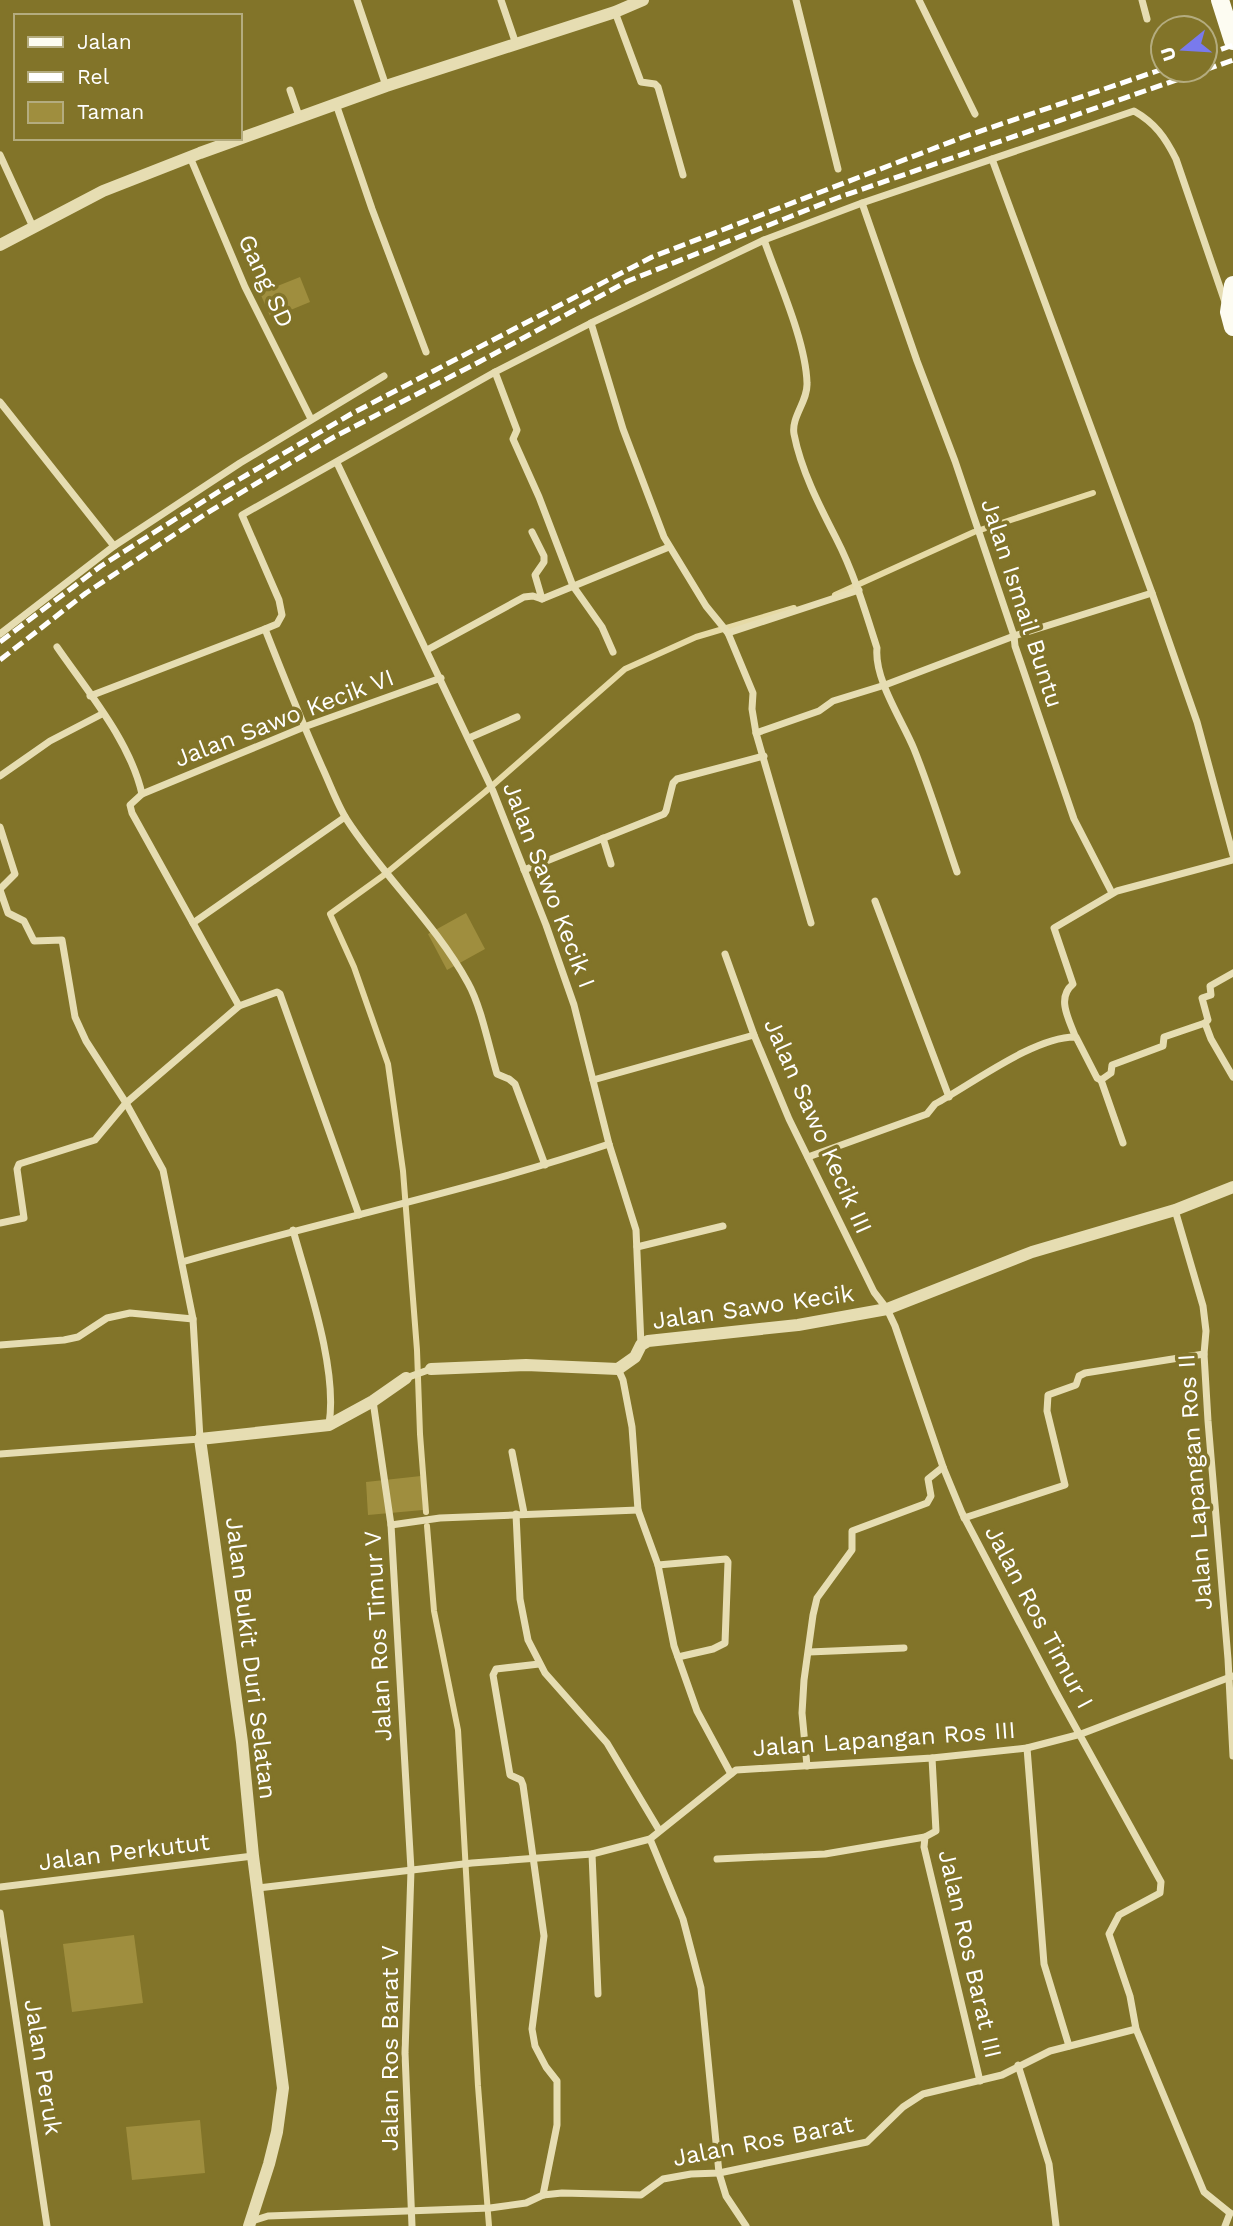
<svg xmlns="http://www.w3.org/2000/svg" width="1233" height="2226" viewBox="0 0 1233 2226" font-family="'Work Sans',sans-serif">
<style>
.green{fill:#9f8e3e}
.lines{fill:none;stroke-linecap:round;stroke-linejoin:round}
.stream{stroke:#e6daa6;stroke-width:6}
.minor{stroke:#e6ddb2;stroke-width:7}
.tertiary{stroke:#e6ddb2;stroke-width:12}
.primary{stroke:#fdfcf2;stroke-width:18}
.rail{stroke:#fff;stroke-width:5;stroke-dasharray:12 5;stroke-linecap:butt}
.labels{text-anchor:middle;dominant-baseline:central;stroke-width:7;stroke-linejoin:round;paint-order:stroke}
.street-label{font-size:24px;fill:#fff;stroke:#827429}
</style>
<rect width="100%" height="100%" fill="#827429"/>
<!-- green -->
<g class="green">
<path d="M 300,277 L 310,302 L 271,318 L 260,293 Z"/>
<path d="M 466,913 L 485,949 L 447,970 L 428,934 Z"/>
<path d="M 421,1476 L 423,1510 L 368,1515 L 366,1482 Z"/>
<path d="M 134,1935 L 143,2003 L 72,2012 L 63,1944 Z"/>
<path d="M 200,2120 L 205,2173 L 132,2180 L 126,2127 Z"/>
</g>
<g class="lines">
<!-- stream -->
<g class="stream">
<path d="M 835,595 L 974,532 L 1093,493"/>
<path d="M 426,1512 L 420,1434 L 417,1350 L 403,1171 L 388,1064 L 354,967 L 330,914 L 384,875 L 485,792 L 625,669 L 696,637 L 794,608"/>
<path d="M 427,1526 L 434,1611 L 458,1730 L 478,2086 L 489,2226"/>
</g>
<!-- minor -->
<g class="minor">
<path d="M 357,0 L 386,86"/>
<path d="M 501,0 L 516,44"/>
<path d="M 796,0 L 838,169"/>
<path d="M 919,0 L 975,114"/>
<path d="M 1142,0 L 1147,19"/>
<path d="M 615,12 L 641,82 L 655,84 L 658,87 L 683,175"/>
<path d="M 290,90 L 299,116"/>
<path d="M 336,104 L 372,209 L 426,352"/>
<path d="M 0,155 L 33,227"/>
<path d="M 190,157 L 245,287 L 311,419"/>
<path d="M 992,159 L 1152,593 L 1197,722 L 1233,855"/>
<path d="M 862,203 L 917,361 L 955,461 L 1014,636 L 1015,646 L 1074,819 L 1112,893"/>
<path d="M 764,240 C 778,280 806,342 807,383 C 808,401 791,417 794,434 C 801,470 819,505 836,538 C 854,573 865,610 877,648 C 874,679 902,720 914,749 C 930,789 943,831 957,872"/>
<path d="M 591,323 L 623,429 L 664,537 L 706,606 L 728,633 L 753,693 L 752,709 L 756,733 L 811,923"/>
<path d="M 495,372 L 517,430 L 513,439 L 539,497 L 573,586 L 602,627 L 613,652"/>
<path d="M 0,402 L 114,546"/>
<path d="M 338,465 L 493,791 L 546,925 L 574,1005 L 609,1144 L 636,1230 L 641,1345"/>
<path d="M 532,532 L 544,556 L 544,562 L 535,575 L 542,599"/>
<path d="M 728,633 L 859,590"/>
<path d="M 0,634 L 114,546 L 240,463 L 384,376"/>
<path d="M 57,647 C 88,692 130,741 142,794 L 130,805 L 132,813 L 239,1006"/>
<path d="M 427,650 L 524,597 L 533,596 L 542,599 L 669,547"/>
<path d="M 90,696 L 265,629"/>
<path d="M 756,733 L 819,711 L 833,701 L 885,685 L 1014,636 L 1152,593"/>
<path d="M 469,738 L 517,717"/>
<path d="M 0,776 L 50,741 L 102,714"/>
<path d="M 142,794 L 304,727 L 441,678"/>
<path d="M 0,827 L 15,874 L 0,889"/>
<path d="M 603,838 L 611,864"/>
<path d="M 524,870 L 664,814 L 666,811 L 673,783 L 677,779 L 764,756"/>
<path d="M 0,890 L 8,913 L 24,921 L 34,941 L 62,940 L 75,1017 L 86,1041 L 126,1103 L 163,1170 L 193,1319 L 200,1439 L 0,1454"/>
<path d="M 875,901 L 949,1097"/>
<path d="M 193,923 L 345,817"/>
<path d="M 725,954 L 754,1035 L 789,1119 L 874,1292 L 887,1309 L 895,1326 L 943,1467 L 962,1513 L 1056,1692 L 1161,1882 L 1160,1893 L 1119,1915 L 1109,1934 L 1130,1996 L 1136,2029 L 1204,2192 L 1230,2213"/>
<path d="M 1205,1023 L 1208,1020 L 1202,998 L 1211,995 L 1210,986 L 1233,973"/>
<path d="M 1075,1036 C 1069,1019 1056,998 1073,984 L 1054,928 L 1117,891 L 1233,860"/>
<path d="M 593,1080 L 754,1035"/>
<path d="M 1101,1080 L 1123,1143"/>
<path d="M 808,1157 L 927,1114 L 935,1104 C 972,1084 1035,1036 1076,1037 L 1097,1078 L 1101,1080 L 1111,1073 L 1112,1065 L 1163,1046 L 1164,1037 L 1205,1023 L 1211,1039 L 1233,1077"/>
<path d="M 545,1165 L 515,1084 L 509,1079 L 497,1074 C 489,1047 481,1006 468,983 C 435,923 384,877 347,820 C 337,804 330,784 322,767 C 302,722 283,675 265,629 L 277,624 L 282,615 L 279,600 L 242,515 L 495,372 L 591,323 L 764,240 L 862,203 L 1134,111 C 1155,123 1165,137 1176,159 L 1225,302"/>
<path d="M 1175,1210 L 1203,1306 L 1206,1331 L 1204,1354 L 1208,1421 L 1228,1659 L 1233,1756"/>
<path d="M 0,1223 L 24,1218 L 17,1169 L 19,1164 L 95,1140 L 126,1103 L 239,1006 L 277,992 L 280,994 L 359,1215"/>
<path d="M 293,1230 C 308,1284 338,1370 329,1424"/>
<path d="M 637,1247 L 723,1226"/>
<path d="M 182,1262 C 324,1221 469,1191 609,1144"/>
<path d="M 0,1345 L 64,1340 L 78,1337 L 107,1318 L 130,1313 L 193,1319"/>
<path d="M 618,1369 L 623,1380 L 632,1427 L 638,1510 L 658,1565 L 674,1646 L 697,1711 L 731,1774"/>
<path d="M 406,1378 L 431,1369"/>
<path d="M 373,1401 L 391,1525 L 411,1870 L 405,2053 L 412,2226"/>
<path d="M 512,1452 L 524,1513"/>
<path d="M 516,1514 L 520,1599 L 528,1640 L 545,1673 L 607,1743 L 659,1830"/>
<path d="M 964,1518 L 1065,1485 L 1047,1411 L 1048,1395 L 1076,1385 L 1079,1376 L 1085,1373 L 1204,1354"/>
<path d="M 391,1525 L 440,1518 L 638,1510"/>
<path d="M 658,1565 L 726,1559 L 728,1562 L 725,1643 L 713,1649 L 678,1657"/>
<path d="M 809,1652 L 904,1648"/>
<path d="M 539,1664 L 496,1669 L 493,1675 L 510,1775 L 521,1780 L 523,1785 L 544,1936 L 532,2029 L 535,2046 L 546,2067 L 557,2081 L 557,2125 L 543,2195"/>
<path d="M 1027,1748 L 1044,1964 L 1069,2046"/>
<path d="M 932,1758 L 936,1831 L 925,1837 L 924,1847 L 980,2081"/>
<path d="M 807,1766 L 802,1713 L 804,1680 L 813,1615 L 817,1598 L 852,1550 L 852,1531 L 927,1503 L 931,1496 L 928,1479 L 943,1467"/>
<path d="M 650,1839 L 683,1919 L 701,1988 L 719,2173 L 726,2196 L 746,2226"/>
<path d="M 592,1854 L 598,1994"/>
<path d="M 717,1859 L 825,1854 L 925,1837"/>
<path d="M 0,1887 L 253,1856"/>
<path d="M 258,1888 L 472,1863 L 592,1854 L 650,1839 L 736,1770 L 932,1758 L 1027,1748 L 1081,1734 L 1233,1676"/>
<path d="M 0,1913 L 47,2226"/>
<path d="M 1018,2065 L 1049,2164 L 1056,2226"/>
<path d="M 252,2221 L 268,2216 L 490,2208 L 526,2203 L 543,2195 L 562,2193 L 641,2195 L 663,2179 L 691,2174 L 719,2173 L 867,2142 L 903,2107 L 923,2094 L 1002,2075 L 1050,2051 L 1136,2029"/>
<path d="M 1225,2226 L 1230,2213"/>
</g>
<!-- tertiary -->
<g class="tertiary">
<path d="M 0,245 L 103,191 L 200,153 L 386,86 L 615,12 L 643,0"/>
<path d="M 431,1369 L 526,1365 L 618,1369 L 635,1357 L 641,1345 L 648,1341 L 798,1325 L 887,1309 L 1032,1252 L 1175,1210 L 1233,1187"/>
<path d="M 249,2226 L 269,2164 L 277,2132 L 283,2088 L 253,1856 L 242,1742 L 200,1439 L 329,1425 L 373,1401 L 406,1378"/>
</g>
<!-- primary -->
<g class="primary">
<path d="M 1220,0 L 1233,41"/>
<path d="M 1233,285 L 1229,312 L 1233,327"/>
</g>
<!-- rail -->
<g class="rail">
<path d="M 1205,55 L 1233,45"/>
<path d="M 1205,70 L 1233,60"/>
<path d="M 0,642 L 101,566 L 226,487 L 351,414 L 652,257 L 966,136 L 1163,69"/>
<path d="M 0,660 L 86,593 L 207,513 L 334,437 L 479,362 L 628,281 L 837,198 L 1205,70"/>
</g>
</g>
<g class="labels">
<!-- street labels -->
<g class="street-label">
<text transform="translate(266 281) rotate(65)">Gang SD</text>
<text transform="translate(1022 603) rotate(72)">Jalan Ismail Buntu</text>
<text transform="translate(284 718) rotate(-21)">Jalan Sawo Kecik VI</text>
<text transform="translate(549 885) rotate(69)">Jalan Sawo Kecik I</text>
<text transform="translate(818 1126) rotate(66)">Jalan Sawo Kecik III</text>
<text transform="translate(753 1307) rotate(-8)">Jalan Sawo Kecik</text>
<text transform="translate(1195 1482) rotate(-94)">Jalan Lapangan Ros II</text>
<text transform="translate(1039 1617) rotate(62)">Jalan Ros Timur I</text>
<text transform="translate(378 1636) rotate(-93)">Jalan Ros Timur V</text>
<text transform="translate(251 1658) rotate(83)">Jalan Bukit Duri Selatan</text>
<text transform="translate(884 1739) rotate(-4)">Jalan Lapangan Ros III</text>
<text transform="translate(124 1852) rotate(-7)">Jalan Perkutut</text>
<text transform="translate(970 1954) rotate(77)">Jalan Ros Barat III</text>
<text transform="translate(390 2048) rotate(-90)">Jalan Ros Barat V</text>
<text transform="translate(43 2067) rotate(81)">Jalan Peruk</text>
<text transform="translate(763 2141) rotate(-11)">Jalan Ros Barat</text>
</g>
</g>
<!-- legend -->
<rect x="14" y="14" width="228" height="126" fill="#827429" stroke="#b4ac7f" stroke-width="2"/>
<rect x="28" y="37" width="35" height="10" fill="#fdfcf2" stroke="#b4ac7f" stroke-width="2"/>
<text x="77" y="49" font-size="21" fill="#ffffff">Jalan</text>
<rect x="28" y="72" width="35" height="10" fill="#ffffff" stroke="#b4ac7f" stroke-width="2"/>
<text x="77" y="84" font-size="21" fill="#ffffff">Rel</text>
<rect x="28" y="102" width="35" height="21" fill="#9f8e3e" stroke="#b4ac7f" stroke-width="2"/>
<text x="77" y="119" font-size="21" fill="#ffffff">Taman</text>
<!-- north arrow -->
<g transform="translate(1184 49) rotate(252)"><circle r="33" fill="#827429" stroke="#b4ac7f" stroke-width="2"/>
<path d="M0-5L12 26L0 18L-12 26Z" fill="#797aed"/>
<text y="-10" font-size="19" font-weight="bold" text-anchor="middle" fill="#ffffff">U</text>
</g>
</svg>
